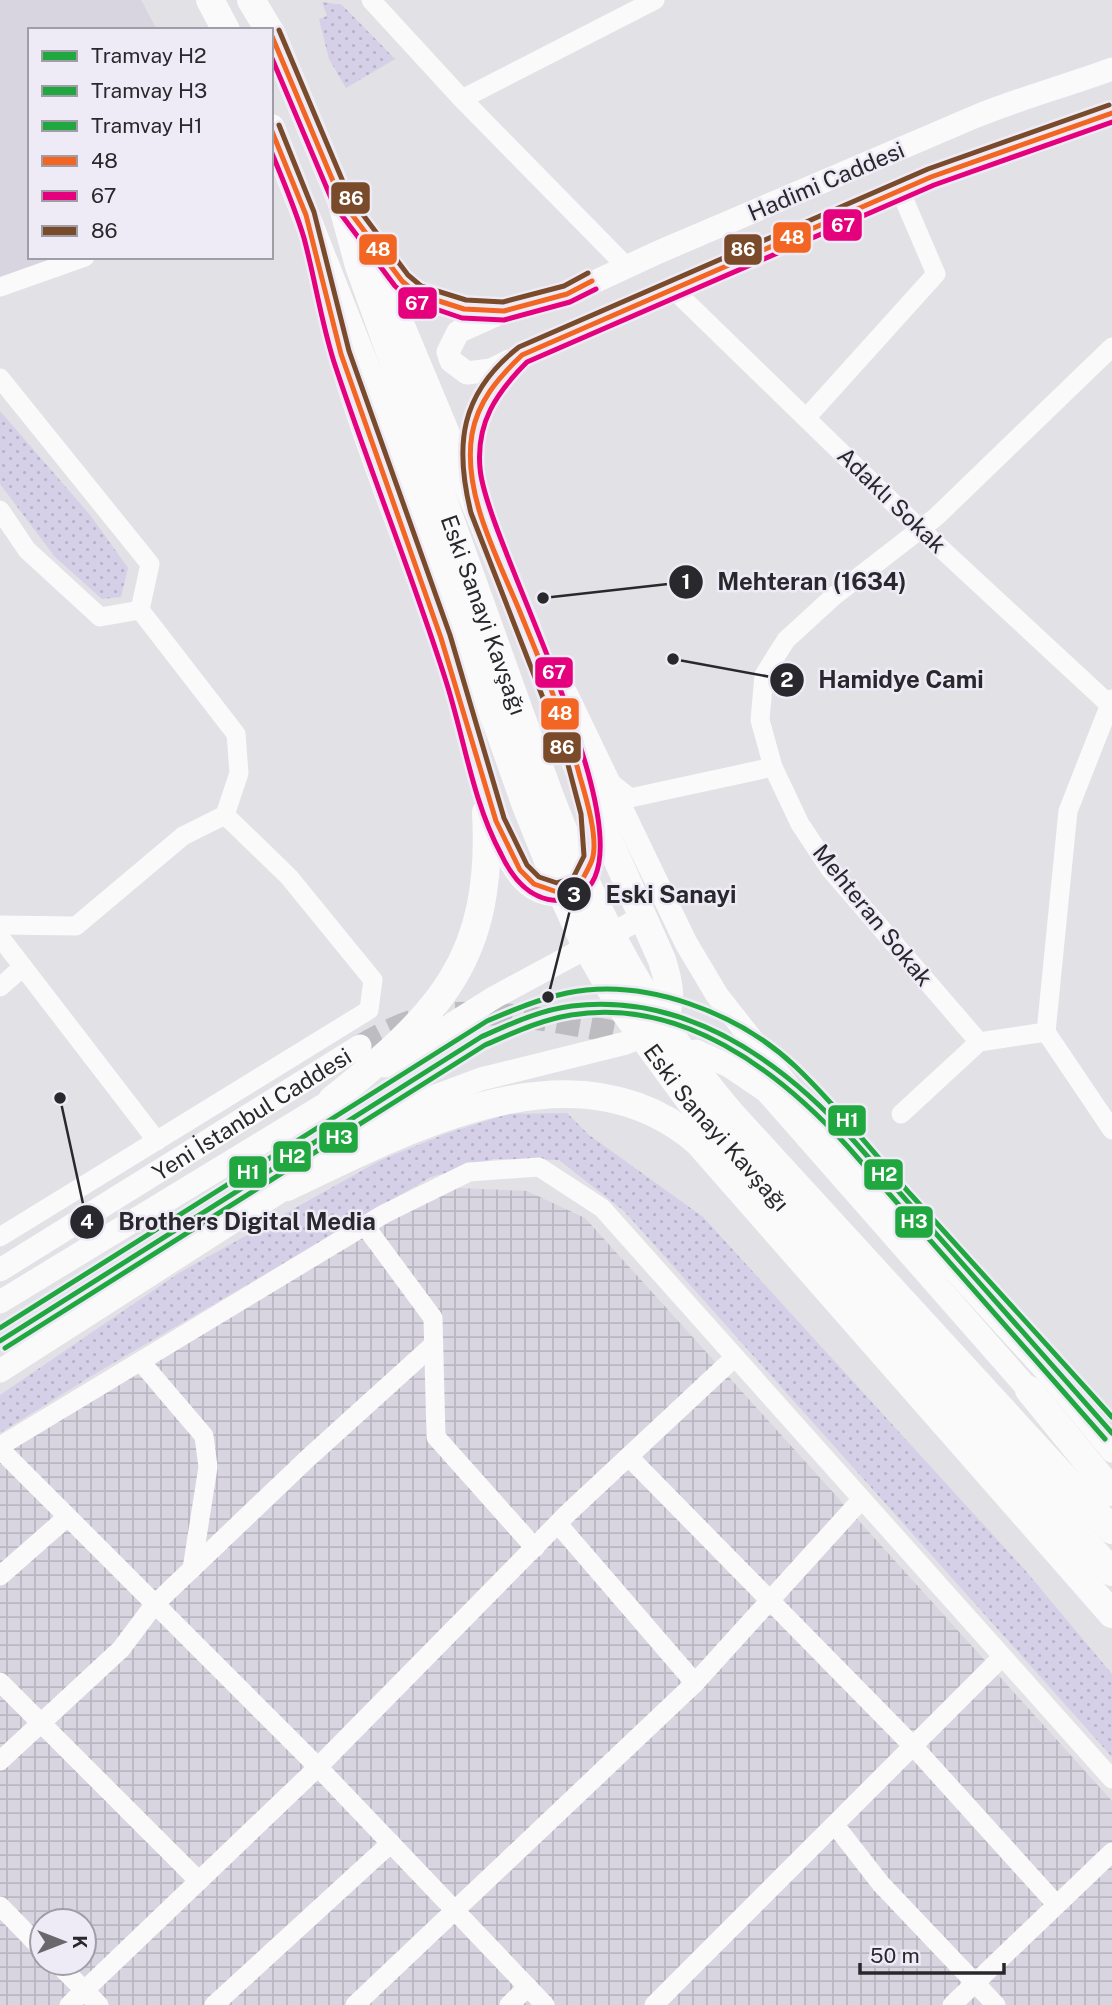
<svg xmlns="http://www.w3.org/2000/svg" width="1112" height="2005" viewBox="0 0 1112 2005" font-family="'Public Sans',sans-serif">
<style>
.industrial{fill:url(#industrial-grid);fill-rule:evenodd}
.built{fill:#d8d5e1}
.grass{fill:url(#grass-dots)}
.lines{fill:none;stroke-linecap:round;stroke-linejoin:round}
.major-tunnel{stroke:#bcbcc1;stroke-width:23;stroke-dasharray:23 11;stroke-linecap:butt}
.minor{stroke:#fafafb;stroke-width:19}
.major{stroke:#fafafb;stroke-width:23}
.highway{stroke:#fafafb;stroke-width:28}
.bus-1-casing{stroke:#eeebf6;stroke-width:10}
.bus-2-casing{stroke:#eeebf6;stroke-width:10}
.bus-3-casing{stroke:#eeebf6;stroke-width:10}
.bus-1{stroke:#f26522;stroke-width:5}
.bus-2{stroke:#e5007d;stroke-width:5}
.bus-3{stroke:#7a4b2a;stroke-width:5}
.tram-1-casing{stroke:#eeebf6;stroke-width:10}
.tram-2-casing{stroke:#eeebf6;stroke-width:10}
.tram-3-casing{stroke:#eeebf6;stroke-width:10}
.tram-1{stroke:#21a73f;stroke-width:5}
.tram-2{stroke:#21a73f;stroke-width:5}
.tram-3{stroke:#21a73f;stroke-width:5}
.labels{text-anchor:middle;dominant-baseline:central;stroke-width:5;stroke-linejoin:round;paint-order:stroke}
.street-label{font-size:23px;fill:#29282c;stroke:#eeebf6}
.leader{fill:none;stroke:#29282c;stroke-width:2.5}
.callout-dot{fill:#29282c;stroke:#eeebf6;stroke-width:2.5}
.mark-label{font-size:21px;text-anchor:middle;font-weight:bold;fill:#fff}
.callout-label{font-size:24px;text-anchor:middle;font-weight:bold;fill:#29282c;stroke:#eeebf6;stroke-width:5;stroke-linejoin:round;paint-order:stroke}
.line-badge{stroke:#eeebf6;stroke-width:2.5}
.badge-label{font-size:19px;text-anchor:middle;font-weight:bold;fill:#fff}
</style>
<defs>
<pattern id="industrial-grid" width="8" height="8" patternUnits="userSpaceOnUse" patternTransform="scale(1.75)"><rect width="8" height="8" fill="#d8d5e1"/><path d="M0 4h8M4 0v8" fill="none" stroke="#b9b7c1"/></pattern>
<pattern id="grass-dots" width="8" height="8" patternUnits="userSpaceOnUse" patternTransform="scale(1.75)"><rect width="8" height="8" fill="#d5d0e7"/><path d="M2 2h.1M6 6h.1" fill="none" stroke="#b7b3c6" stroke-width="1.8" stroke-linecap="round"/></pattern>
</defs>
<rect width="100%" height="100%" fill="#e1e1e6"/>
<!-- industrial -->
<path class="industrial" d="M 458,1188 L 527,1191 L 585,1218 L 1112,1801 L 1112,2005 L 0,2005 L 0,1441 L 267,1276 ZM 42,1921 L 84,1921 L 84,1963 L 42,1963 Z"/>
<!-- built -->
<path class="built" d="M 0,0 L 141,0 L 157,30 L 30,30 L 30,257 L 72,257 L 0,281 Z"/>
<!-- grass -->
<g class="grass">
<path d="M 322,2 L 342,5 L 395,59 L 346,88 L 329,59 L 319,19 L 327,16 Z"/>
<path d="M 0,411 L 90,515 L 128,568 L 121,597 L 102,599 L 55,557 L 0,484 Z"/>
<path d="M 567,1113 L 589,1135 L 703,1217 L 1024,1569 L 1112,1674 L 1112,1757 L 624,1211 L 559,1160 L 494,1159 L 431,1177 L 98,1372 L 0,1433 L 0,1395 L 179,1273 L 381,1160 L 445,1134 L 508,1114 Z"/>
</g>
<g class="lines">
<!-- major-tunnel -->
<path class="major-tunnel" d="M 360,1046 C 382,1034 403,1022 428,1017 C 491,1004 582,1027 646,1038"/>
<!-- minor -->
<g class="minor">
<path d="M 371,0 L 462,99 L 625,265"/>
<path d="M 462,99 L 655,0"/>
<path d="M 0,287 L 85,257"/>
<path d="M 675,291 L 920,529 L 1112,707"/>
<path d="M 0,378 L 150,564 L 140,610"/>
<path d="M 807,417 L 936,274 L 900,190"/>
<path d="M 0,510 L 27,550 L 100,617 L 140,610 L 236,734 L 239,773 L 225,815 L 183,836 L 76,926 L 0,925"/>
<path d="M 1112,699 L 1068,811 L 1046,1032 L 1112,1130"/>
<path d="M 610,782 L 630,798 L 773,767"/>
<path d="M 0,937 L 157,1141"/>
<path d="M 0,987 L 23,967"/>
<path d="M 979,1042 L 830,869 L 800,824 L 773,767 L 760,720 L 764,675 L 786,640 L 834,596 L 936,517 L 1112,347"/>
<path d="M 901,1114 L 979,1042 L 1046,1032"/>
<path d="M 365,1226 L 433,1318 L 436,1437 L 535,1548"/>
<path d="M 0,1237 L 369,1010 L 373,980 L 289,877 L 225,815"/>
<path d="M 141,1362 L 204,1436 L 208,1467 L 192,1569"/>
<path d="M 0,1446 L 384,1214 L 469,1172 L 539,1167 L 602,1208 L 1112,1779"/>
<path d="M 0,1449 L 318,1767 L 545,2005"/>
<path d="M 629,1457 L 913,1746 L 1056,1904"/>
<path d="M 558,1524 L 695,1683"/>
<path d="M 0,1576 L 66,1518"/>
<path d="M 0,1682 L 199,1881"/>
<path d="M 0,1761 L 121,1649 L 154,1605 L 307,1459 L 433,1345"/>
<path d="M 835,1825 L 881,1884 L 996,2005"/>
<path d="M 0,1906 L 42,1949"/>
<path d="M 57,1963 L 99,2005"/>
<path d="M 69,2005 L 318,1767 L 568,1513 L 734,1358"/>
<path d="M 214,2005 L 391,1843"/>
<path d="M 355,2005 L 695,1683 L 861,1500"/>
<path d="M 509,2005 L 528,1987"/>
<path d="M 654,2005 L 1002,1657"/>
<path d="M 952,2005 L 1112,1852"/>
</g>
<!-- major -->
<g class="major">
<path d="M 346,207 C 381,254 401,300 466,309 C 540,319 609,272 675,245 C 774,203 873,160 972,118 C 1017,99 1066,86 1112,69"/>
<path d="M 498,314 L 458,332 L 448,352 L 451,361 L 467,373 L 491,370 L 509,361"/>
<path d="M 472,486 C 464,423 477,397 522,355 L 931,177 L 1112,113"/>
<path d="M 550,669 L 567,695 L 686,943 L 717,995 L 800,1101 L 1047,1372 L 1112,1451"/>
<path d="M 696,1051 L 729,1066 L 766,1091 L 1029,1390"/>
<path d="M 385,1066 L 495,997 L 643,917"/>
<path id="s1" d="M 0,1270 L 360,1046"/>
<path d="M 0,1302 L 345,1092"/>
<path d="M 0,1371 L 287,1187 L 360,1133 L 406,1107 L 481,1079 L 626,1043 L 652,1032"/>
</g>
<!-- highway -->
<g class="highway">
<path d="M 210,0 L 226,30"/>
<path d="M 251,0 L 269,30"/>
<path id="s2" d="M 271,33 L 341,200 L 359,266 L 549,794 C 595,914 648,1017 732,1115 L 1112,1530"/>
<path id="s3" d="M 271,128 L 415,492 L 525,803 L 557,883 L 585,944 L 621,1007 L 690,1101 L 1112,1572"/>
<path d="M 371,254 L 527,628 L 584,785 L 662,960 C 670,985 676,1011 653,1031"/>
<path d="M 337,338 C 369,455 420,566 456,681 C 470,728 494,845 524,877 C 536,891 555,896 572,889"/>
<path d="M 332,1100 C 440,1013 494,959 486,812"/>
<path d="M 287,1187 C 410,1129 575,1037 698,1142 L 1112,1614"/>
<path d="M 1029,1390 L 1112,1492"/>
</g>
<defs>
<g id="bus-1">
<path d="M 271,34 L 341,200 L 402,281 L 417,294 L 464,309 L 504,311 L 567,294 L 592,281"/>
<path d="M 271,129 L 306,215 L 341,354 L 441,638 L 496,821 L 520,870 L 534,884 L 557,892 L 580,884 C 584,876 589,868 592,860 C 599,840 586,797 580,777 C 565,720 542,666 520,612 C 498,558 462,494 472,434 C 478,401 498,378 522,355 L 931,177 L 1112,113"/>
</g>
<g id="bus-2">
<path d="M 271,56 L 334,205 L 395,286 L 412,301 L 462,318 L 504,320 L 570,302 L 596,289"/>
<path d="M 271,151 C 283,180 295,208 304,238 C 315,279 321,321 334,362 C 369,468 411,572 445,678 C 464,736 472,800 501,854 C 509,871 520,888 538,896 C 551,902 566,902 579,895 C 660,852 485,542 480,468 C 476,423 496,393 527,362 L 934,185 L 1112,122"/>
</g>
<g id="bus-3">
<path d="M 279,30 L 349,196 L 408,275 L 421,286 L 466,300 L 503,302 L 564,286 L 588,273"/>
<path d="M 279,125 L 314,212 L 349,351 L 450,635 L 504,818 L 527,865 L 539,877 L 557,883 L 573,878 L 584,856 L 581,814 L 566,757 L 471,513 C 454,445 460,393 519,347 L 928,169 L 1109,105"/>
</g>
</defs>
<!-- bus-1 casing -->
<use href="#bus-1" class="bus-1-casing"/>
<!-- bus-2 casing -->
<use href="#bus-2" class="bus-2-casing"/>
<!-- bus-3 casing -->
<use href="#bus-3" class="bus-3-casing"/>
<!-- bus-1 -->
<use href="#bus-1" class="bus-1"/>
<!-- bus-2 -->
<use href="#bus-2" class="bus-2"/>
<!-- bus-3 -->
<use href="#bus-3" class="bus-3"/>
<defs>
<path id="tram-1" d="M 0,1341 L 481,1037 C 510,1024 540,1010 572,1006 C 686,993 781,1060 854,1141 L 1112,1433"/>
<path id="tram-2" d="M 5,1348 L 485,1045 C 513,1033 540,1020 571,1015 C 681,997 778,1070 848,1147 L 1105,1439"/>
<path id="tram-3" d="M 0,1328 L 487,1021 C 513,1010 539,999 567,993 C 645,977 739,1013 796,1067 C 838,1107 874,1154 913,1197 C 979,1270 1046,1344 1112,1417"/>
</defs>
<!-- tram-1 casing -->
<use href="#tram-1" class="tram-1-casing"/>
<!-- tram-2 casing -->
<use href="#tram-2" class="tram-2-casing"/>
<!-- tram-3 casing -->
<use href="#tram-3" class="tram-3-casing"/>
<!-- tram-1 -->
<use href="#tram-1" class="tram-1"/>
<!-- tram-2 -->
<use href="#tram-2" class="tram-2"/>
<!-- tram-3 -->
<use href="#tram-3" class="tram-3"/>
</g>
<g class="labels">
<!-- street labels -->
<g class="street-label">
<text transform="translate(826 181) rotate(-23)">Hadimi Caddesi</text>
<text transform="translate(892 500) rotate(44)">Adaklı Sokak</text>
<text stroke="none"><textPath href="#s2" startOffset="620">Eski Sanayi Kavşağı</textPath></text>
<text transform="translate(873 915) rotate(51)">Mehteran Sokak</text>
<text stroke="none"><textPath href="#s1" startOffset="296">Yeni İstanbul Caddesi</textPath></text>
<text stroke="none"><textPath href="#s3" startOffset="1101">Eski Sanayi Kavşağı</textPath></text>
</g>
</g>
<!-- callouts -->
<path class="leader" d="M543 598L686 582M673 659L787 680M548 997L574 894M60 1098L87 1222"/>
<g class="callout-dot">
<circle cx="543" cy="598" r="7"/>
<circle cx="673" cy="659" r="7"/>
<circle cx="548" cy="997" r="7"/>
<circle cx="60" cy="1098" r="7"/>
<circle cx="686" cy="582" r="18"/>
<circle cx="787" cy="680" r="18"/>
<circle cx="574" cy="894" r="18"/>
<circle cx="87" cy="1222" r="18"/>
</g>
<g class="mark-label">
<text x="686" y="589">1</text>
<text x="787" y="687">2</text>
<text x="574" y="902">3</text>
<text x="87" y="1229">4</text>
</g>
<g class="callout-label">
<text x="812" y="590">Mehteran (1634)</text>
<text x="901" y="688">Hamidye Cami</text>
<text x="671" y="903">Eski Sanayi</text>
<text x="247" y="1230">Brothers Digital Media</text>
</g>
<g class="line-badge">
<rect x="330" y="181" width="41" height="34" rx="7" fill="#7a4b2a"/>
<rect x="822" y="208" width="41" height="34" rx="7" fill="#e5007d"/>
<rect x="772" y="221" width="40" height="33" rx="7" fill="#f26522"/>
<rect x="723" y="233" width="40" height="33" rx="7" fill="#7a4b2a"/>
<rect x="358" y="233" width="40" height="33" rx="7" fill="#f26522"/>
<rect x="397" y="286" width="41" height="34" rx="7" fill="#e5007d"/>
<rect x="534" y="656" width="40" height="33" rx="7" fill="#e5007d"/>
<rect x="540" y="697" width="40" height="34" rx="7" fill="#f26522"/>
<rect x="542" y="731" width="40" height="33" rx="7" fill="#7a4b2a"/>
<rect x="827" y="1104" width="40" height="33" rx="7" fill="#21a73f"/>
<rect x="318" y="1121" width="41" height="33" rx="7" fill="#21a73f"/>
<rect x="272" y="1140" width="40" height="33" rx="7" fill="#21a73f"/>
<rect x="228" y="1155" width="40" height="34" rx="7" fill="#21a73f"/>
<rect x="863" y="1158" width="41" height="33" rx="7" fill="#21a73f"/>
<rect x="894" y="1205" width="40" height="34" rx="7" fill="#21a73f"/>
</g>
<g class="badge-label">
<text x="351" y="205">86</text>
<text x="843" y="232">67</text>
<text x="792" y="244">48</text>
<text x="743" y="256">86</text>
<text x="378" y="256">48</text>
<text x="417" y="310">67</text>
<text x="554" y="679">67</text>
<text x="560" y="720">48</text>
<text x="562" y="754">86</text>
<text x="847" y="1127">H1</text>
<text x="339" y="1144">H3</text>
<text x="292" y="1163">H2</text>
<text x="248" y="1179">H1</text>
<text x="884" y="1181">H2</text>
<text x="914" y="1228">H3</text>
</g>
<!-- legend -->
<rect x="28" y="28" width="245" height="231" fill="#eeebf6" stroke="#9f9da5" stroke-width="2"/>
<rect x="42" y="51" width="35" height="10" fill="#21a73f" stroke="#9f9da5" stroke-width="2"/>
<text x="91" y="63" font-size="21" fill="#29282c">Tramvay H2</text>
<rect x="42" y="86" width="35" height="10" fill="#21a73f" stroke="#9f9da5" stroke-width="2"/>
<text x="91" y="98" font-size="21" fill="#29282c">Tramvay H3</text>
<rect x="42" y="121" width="35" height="10" fill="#21a73f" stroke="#9f9da5" stroke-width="2"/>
<text x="91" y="133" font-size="21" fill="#29282c">Tramvay H1</text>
<rect x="42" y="156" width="35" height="10" fill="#f26522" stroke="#9f9da5" stroke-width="2"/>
<text x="91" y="168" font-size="21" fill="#29282c">48</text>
<rect x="42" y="191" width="35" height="10" fill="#e5007d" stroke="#9f9da5" stroke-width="2"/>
<text x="91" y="203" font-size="21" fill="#29282c">67</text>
<rect x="42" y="226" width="35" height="10" fill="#7a4b2a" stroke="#9f9da5" stroke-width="2"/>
<text x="91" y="238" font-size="21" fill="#29282c">86</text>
<!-- north arrow -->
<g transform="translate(63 1942) rotate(90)"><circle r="33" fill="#eeebf6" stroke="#9f9da5" stroke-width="2"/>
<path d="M0-5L12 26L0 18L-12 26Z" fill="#69696d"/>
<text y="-10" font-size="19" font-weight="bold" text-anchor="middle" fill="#29282c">K</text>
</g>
<!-- scale -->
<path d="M860 1963v10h144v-10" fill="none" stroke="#29282c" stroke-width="3.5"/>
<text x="870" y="1963" font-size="21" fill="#29282c" stroke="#eeebf6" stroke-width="5" paint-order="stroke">50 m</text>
</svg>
